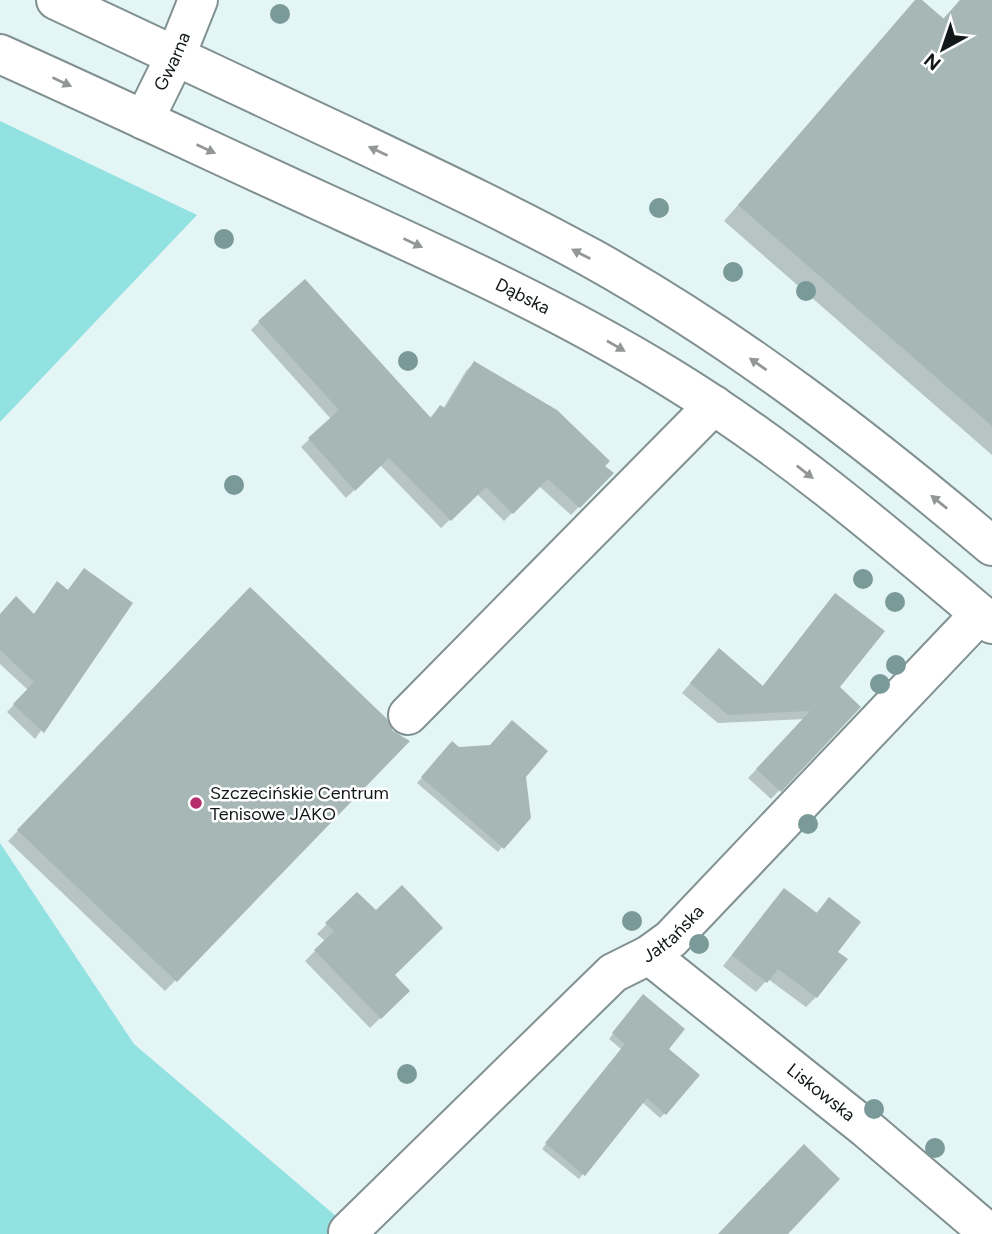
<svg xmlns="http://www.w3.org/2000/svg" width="992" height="1234" viewBox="0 0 992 1234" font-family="Figtree,sans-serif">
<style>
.green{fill:#93e2e2}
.shadow{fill:#0003}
.building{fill:#a6b7b6}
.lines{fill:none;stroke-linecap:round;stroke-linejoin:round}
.minor-casing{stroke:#819090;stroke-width:42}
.minor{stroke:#fff;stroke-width:38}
.tree{fill:#7a9999}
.oneway{fill:#949797}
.poi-dot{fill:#b52d6d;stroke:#fff;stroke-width:2.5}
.labels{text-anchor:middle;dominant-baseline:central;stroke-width:5;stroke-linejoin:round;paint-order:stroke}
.street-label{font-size:18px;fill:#121818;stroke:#fff}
.poi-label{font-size:18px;fill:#121818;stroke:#fff;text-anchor:start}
</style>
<rect width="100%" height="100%" fill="#e4f5f5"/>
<!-- green -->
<g class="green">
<path d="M 0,121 L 197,215 L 0,422 Z"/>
<path d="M 0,843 L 134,1044 L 357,1234 L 0,1234 Z"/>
</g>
<!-- shadow -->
<g class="shadow">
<path d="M 918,0 L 942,20 L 960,0 L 992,0 L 992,455 L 724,221 Z"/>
<path d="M 259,322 L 429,419 L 440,407 L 443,409 L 466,371 L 474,363 L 611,473 L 571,515 L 539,486 L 504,521 L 477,494 L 441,528 L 380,465 L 346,498 L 301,447 L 331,419 L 251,330 Z"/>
<path d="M 84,570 L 131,603 L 35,739 L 7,712 L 28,690 L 0,664 L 0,616 L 33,615 L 57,584 L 67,591 Z"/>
<path d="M 250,590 L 392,732 L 407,741 L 165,991 L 8,841 Z"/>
<path d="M 827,604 L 838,687 L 859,707 L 771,799 L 748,778 L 805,719 L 718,723 L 682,693 L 711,659 L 762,687 Z"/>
<path d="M 490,747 L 524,777 L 502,847 L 498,852 L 417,783 L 447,748 Z"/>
<path d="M 357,894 L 393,975 L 408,991 L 370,1028 L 305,961 L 325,941 L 317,934 Z"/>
<path d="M 829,900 L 836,952 L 816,997 L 806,1007 L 768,979 L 756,992 L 723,966 L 774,901 L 815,914 Z"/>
<path d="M 638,1001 L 667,1049 L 665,1113 L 660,1118 L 642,1102 L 579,1179 L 542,1149 L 621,1049 L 609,1039 Z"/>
</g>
<!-- building -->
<g class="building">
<path d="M 915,0 L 922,0 L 944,19 L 960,0 L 992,0 L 992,426 L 738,205 Z"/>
<path d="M 305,279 L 431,418 L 440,405 L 445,408 L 474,361 L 557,410 L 610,461 L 605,466 L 614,473 L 580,508 L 548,479 L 513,514 L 486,487 L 451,521 L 389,458 L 355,491 L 308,438 L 339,410 L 258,321 Z"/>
<path d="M 84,568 L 133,603 L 44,733 L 13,704 L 34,682 L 0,650 L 0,614 L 16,596 L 34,614 L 57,581 L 68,590 Z"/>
<path d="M 250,587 L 387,719 L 393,731 L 410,741 L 177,982 L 17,830 Z"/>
<path d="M 835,593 L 885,631 L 840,687 L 861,707 L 781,792 L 756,769 L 810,711 L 728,715 L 690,683 L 719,648 L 763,686 Z"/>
<path d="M 512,720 L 548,751 L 526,777 L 531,818 L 504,849 L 421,777 L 452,741 L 459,747 L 490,745 Z"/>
<path d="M 402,885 L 443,928 L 395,975 L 410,991 L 381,1019 L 314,950 L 334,931 L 325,923 L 357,892 L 376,910 Z"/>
<path d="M 784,888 L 817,913 L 829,897 L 861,922 L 838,952 L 848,959 L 817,998 L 778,969 L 767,983 L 732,955 Z"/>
<path d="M 643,994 L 685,1029 L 669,1049 L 700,1075 L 666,1115 L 647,1098 L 585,1176 L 545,1143 L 625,1044 L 612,1033 Z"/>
<path d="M 804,1144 L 840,1179 L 788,1234 L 718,1234 Z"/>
</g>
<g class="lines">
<defs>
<g id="minor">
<path d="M 56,0 C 153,46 251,91 348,137 C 430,176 513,215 593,259 C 736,339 867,440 992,546"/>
<path id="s1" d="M 0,54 C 107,102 213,152 320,201 C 438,255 555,307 666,375 C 783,446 888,536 992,624"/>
<path id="s2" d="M 144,120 L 176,55 L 198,0"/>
<path d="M 408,715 L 714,405"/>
<path id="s3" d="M 649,955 L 867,1129 L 990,1234"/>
<path id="s4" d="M 348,1232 L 613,973 L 649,955 L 671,939 L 980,614"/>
</g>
</defs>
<!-- minor casing -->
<use href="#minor" class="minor-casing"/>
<!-- minor -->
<use href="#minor" class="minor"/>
</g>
<!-- trees -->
<g class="tree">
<circle cx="280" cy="14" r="10"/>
<circle cx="659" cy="208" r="10"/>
<circle cx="224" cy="239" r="10"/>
<circle cx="733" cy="272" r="10"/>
<circle cx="806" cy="291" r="10"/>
<circle cx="408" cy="361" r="10"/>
<circle cx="234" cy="485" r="10"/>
<circle cx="863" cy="579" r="10"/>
<circle cx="895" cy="602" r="10"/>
<circle cx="896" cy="665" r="10"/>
<circle cx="880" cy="684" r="10"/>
<circle cx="808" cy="824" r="10"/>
<circle cx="632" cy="921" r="10"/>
<circle cx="699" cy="944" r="10"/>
<circle cx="407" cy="1074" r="10"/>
<circle cx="874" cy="1109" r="10"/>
<circle cx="935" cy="1148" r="10"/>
</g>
<!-- one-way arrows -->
<defs><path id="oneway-solid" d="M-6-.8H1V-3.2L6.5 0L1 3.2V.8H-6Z" transform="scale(1.75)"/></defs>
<g class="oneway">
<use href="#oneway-solid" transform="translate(62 82) rotate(25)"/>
<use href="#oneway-solid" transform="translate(206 149) rotate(25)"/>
<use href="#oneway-solid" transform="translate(378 151) rotate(-155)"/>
<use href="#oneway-solid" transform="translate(413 243) rotate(25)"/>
<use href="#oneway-solid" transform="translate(581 254) rotate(-153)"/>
<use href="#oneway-solid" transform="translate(616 346) rotate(30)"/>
<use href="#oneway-solid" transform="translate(758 364) rotate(-145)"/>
<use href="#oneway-solid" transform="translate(805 472) rotate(38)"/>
<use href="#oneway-solid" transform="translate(939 502) rotate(-141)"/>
</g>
<!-- markers -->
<circle class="poi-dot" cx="196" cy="803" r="7"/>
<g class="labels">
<!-- street labels -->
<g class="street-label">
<text stroke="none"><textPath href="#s2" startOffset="65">Gwarna</textPath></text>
<text stroke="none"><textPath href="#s1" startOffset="576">Dąbska</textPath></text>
<text stroke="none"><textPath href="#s4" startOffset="443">Jałtańska</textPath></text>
<text stroke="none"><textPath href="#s3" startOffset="220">Liskowska</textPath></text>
</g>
<!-- poi labels -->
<g class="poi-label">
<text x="210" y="793">Szczecińskie Centrum<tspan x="210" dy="21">Tenisowe JAKO</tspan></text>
</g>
</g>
<!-- north arrow -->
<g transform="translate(943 49) rotate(220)" stroke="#ffffff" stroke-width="5" paint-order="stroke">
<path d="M0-5L12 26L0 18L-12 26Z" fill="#121818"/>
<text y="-10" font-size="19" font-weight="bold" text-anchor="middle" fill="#121818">N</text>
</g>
</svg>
